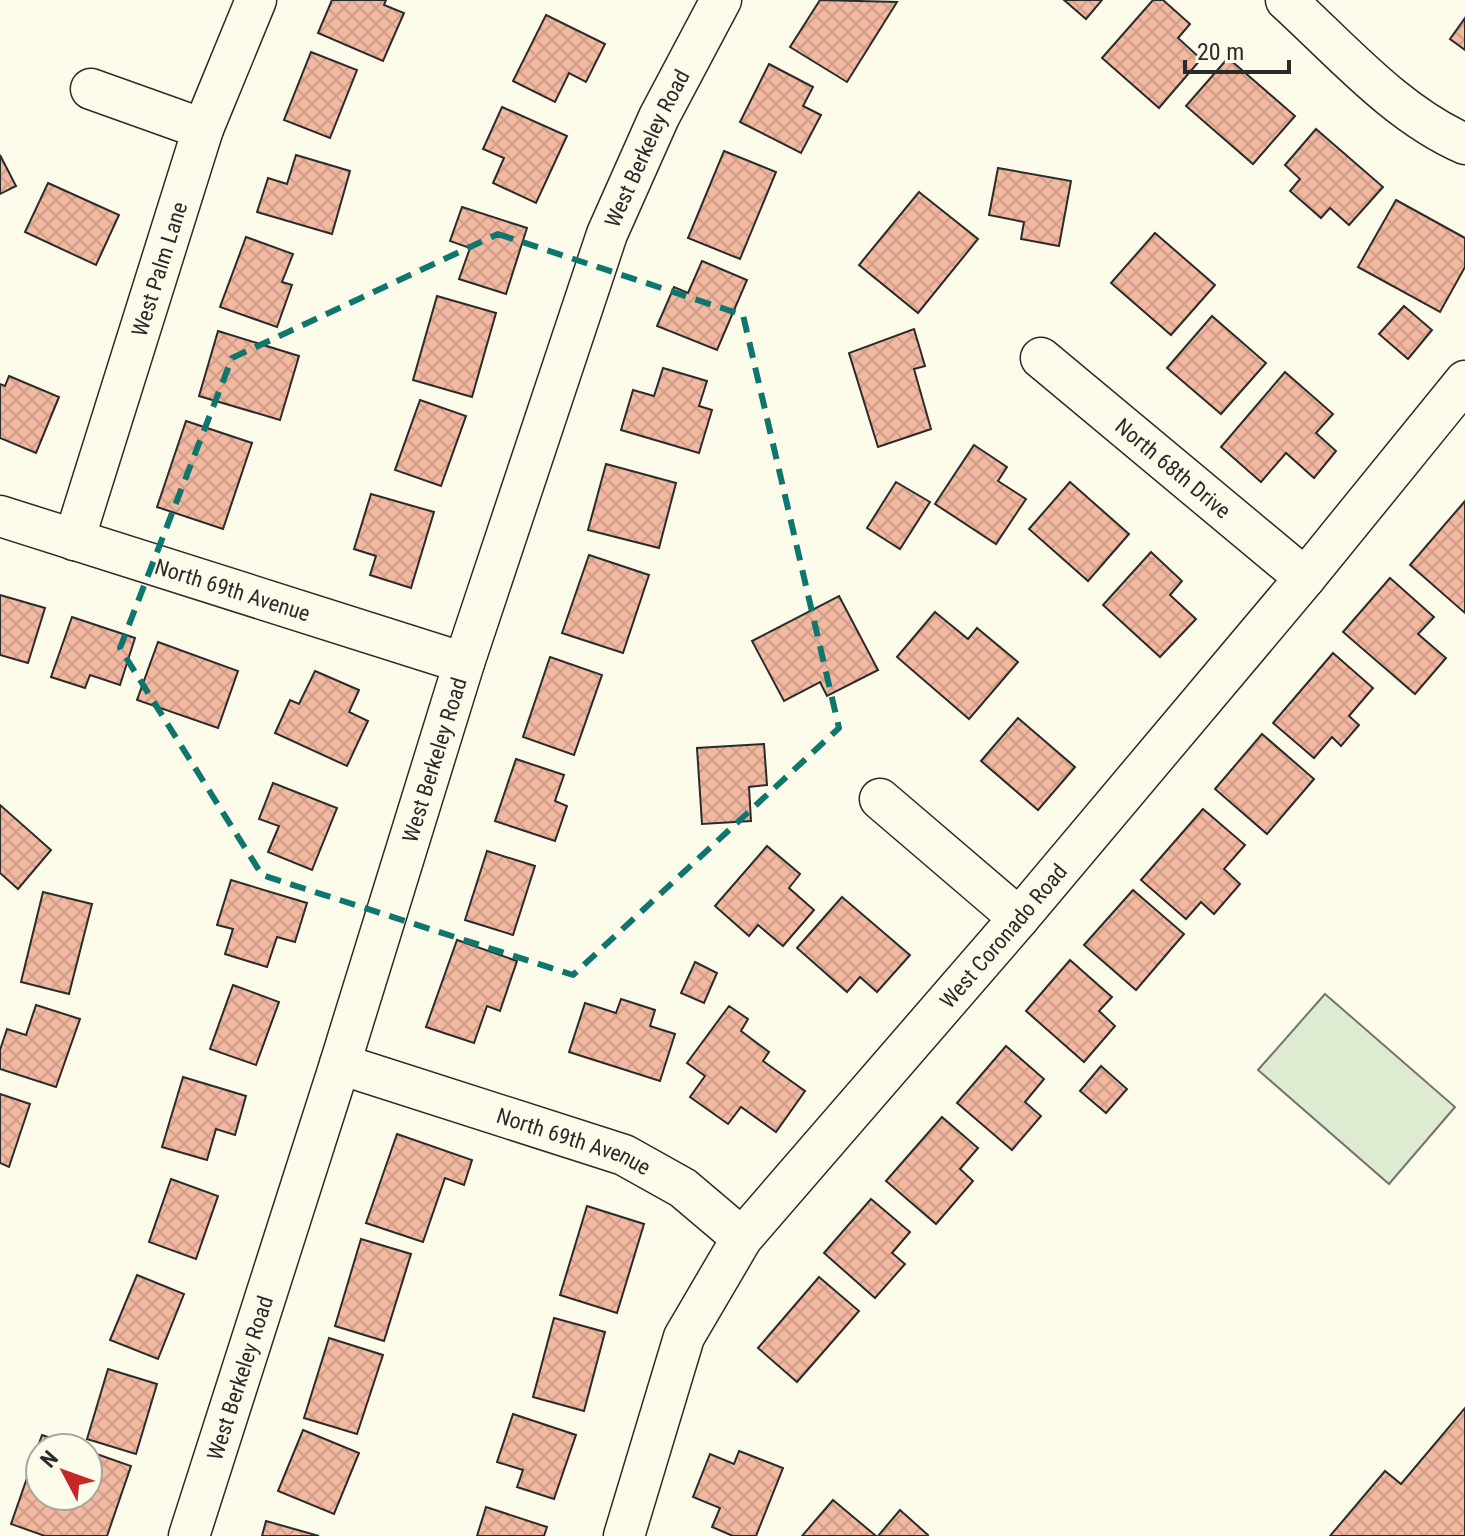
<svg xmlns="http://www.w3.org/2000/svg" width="1465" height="1536" viewBox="0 0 1465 1536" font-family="'Roboto Condensed',sans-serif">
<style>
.pitch{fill:#deebd1;stroke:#74746e;stroke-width:2}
.building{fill:url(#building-cross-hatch);stroke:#2b2b2b;stroke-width:2}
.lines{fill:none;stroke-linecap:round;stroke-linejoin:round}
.minor-casing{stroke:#2b2b2b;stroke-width:43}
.minor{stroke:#fdfbea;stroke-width:40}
.marked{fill:none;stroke:#0f766e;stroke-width:6;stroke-dasharray:16 10;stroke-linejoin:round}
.labels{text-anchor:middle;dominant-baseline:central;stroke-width:6;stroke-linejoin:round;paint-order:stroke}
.street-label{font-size:22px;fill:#2b2b2b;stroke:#fdfbea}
</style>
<defs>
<pattern id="building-cross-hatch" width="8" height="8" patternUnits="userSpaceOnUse" patternTransform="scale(2)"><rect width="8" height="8" fill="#f2b8a0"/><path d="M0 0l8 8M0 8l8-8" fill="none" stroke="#d09e8a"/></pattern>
</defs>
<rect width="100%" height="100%" fill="#fdfbea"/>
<!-- pitch -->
<path class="pitch" d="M 1325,994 L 1455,1107 L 1389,1184 L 1258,1070 Z"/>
<!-- building -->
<g class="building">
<path d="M 332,0 L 386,0 L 384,5 L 404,13 L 383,61 L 318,33 Z"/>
<path d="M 820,0 L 897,2 L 847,82 L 790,47 Z"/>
<path d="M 1064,0 L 1102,0 L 1086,19 Z"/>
<path d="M 1153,0 L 1163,0 L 1190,24 L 1178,38 L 1201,59 L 1159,108 L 1102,58 Z"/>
<path d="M 546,15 L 605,44 L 586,82 L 569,73 L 555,102 L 513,81 Z"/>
<path d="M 1465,18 L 1465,50 L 1450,39 Z"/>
<path d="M 311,52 L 357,70 L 330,138 L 284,120 Z"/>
<path d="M 1228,58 L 1295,116 L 1253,164 L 1186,106 Z"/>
<path d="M 769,64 L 813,87 L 803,106 L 821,115 L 801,153 L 740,122 Z"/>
<path d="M 502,107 L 567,136 L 536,203 L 493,183 L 504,158 L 483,149 Z"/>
<path d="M 1316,129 L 1383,187 L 1349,225 L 1330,208 L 1321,218 L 1290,191 L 1300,179 L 1285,165 Z"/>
<path d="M 724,151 L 776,172 L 740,259 L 688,238 Z"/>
<path d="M 0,155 L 16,186 L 0,194 Z"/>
<path d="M 296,155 L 350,171 L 332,234 L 257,212 L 268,178 L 287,184 Z"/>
<path d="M 998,168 L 1071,181 L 1059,246 L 1021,239 L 1024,222 L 989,215 Z"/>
<path d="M 48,183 L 119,215 L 96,265 L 25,232 Z"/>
<path d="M 919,192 L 978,239 L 918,313 L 859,265 Z"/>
<path d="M 1396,200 L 1465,238 L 1465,267 L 1440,312 L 1358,267 Z"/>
<path d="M 462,207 L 527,228 L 506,294 L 459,279 L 470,248 L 450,241 Z"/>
<path d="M 1155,233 L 1215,285 L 1171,335 L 1111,283 Z"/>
<path d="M 246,237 L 293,254 L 282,282 L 292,285 L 277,327 L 220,307 Z"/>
<path d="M 702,261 L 747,280 L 717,350 L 657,326 L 674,287 L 688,293 Z"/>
<path d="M 437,296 L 496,313 L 472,397 L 413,380 Z"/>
<path d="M 1404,306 L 1432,330 L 1408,359 L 1379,334 Z"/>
<path d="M 1212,316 L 1266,363 L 1221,414 L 1167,368 Z"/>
<path d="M 914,329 L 925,366 L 914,369 L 931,429 L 878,447 L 849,353 Z"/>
<path d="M 218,331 L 299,356 L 280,420 L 199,396 Z"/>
<path d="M 663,368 L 707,381 L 699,406 L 712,410 L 699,453 L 621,430 L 633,390 L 654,396 Z"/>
<path d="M 1285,372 L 1333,414 L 1316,433 L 1336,451 L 1314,478 L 1286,453 L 1261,482 L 1221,447 Z"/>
<path d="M 9,376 L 59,397 L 36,453 L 0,438 L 0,384 L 5,386 Z"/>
<path d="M 420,400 L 466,416 L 441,486 L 395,470 Z"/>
<path d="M 186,421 L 252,443 L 223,529 L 157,507 Z"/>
<path d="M 974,445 L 1007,467 L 998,481 L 1026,499 L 996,544 L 935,504 Z"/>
<path d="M 606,464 L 676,483 L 659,548 L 588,530 Z"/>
<path d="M 896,482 L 930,502 L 900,549 L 867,528 Z"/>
<path d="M 1070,482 L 1129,534 L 1088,581 L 1029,529 Z"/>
<path d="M 371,494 L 434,512 L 411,588 L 370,575 L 376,556 L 354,549 Z"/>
<path d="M 1465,501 L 1465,613 L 1410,565 Z"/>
<path d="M 1151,552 L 1182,581 L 1170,595 L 1196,619 L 1160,657 L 1103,605 Z"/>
<path d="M 589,555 L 649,575 L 623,653 L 562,633 Z"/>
<path d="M 1390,578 L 1434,617 L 1418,634 L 1446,658 L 1415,694 L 1343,632 Z"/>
<path d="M 0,595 L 45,608 L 28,663 L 0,655 Z"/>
<path d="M 839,596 L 878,670 L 827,696 L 820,682 L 784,701 L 752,641 Z"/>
<path d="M 935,612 L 968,639 L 977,628 L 1018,662 L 969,719 L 897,657 Z"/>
<path d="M 72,617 L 135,638 L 120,685 L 90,675 L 85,688 L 51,677 Z"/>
<path d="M 158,642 L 238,671 L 218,728 L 137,700 Z"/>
<path d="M 1333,653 L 1373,688 L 1349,716 L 1359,725 L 1341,746 L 1332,737 L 1314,758 L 1273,723 Z"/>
<path d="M 550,657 L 602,675 L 574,755 L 523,737 Z"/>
<path d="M 315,671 L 359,690 L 349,712 L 368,721 L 347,766 L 275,733 L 290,700 L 299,704 Z"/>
<path d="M 1018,718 L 1075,767 L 1038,810 L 981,761 Z"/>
<path d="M 1262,734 L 1314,779 L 1267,834 L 1215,789 Z"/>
<path d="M 764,744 L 767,785 L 749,787 L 751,821 L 702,824 L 697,748 Z"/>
<path d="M 516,759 L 564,775 L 555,801 L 567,806 L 555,841 L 495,821 Z"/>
<path d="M 273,783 L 337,808 L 312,870 L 268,852 L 279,826 L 259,819 Z"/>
<path d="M 0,805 L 51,850 L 18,889 L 0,873 Z"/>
<path d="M 1203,809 L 1245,845 L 1224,869 L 1240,884 L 1214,914 L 1201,902 L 1186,919 L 1141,880 Z"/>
<path d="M 767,846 L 800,874 L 789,888 L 814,910 L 783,946 L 758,925 L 749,936 L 715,906 Z"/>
<path d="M 487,851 L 535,866 L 513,935 L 465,920 Z"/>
<path d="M 231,880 L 307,903 L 295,942 L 277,937 L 267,967 L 225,954 L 233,929 L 217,925 Z"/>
<path d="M 1133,890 L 1184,934 L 1136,990 L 1084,945 Z"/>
<path d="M 43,892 L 92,904 L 69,994 L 21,982 Z"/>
<path d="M 842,897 L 910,955 L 877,992 L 860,977 L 847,992 L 797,948 Z"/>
<path d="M 457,940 L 517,961 L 500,1011 L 487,1006 L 474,1043 L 426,1027 Z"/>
<path d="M 1070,960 L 1112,997 L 1099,1011 L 1115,1026 L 1084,1062 L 1026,1011 Z"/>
<path d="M 695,962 L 717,973 L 704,1003 L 681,993 Z"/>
<path d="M 233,985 L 279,1002 L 256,1065 L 210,1049 Z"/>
<path d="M 621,999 L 655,1010 L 650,1026 L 675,1034 L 660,1081 L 569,1052 L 585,1003 L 616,1013 Z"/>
<path d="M 36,1005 L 80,1019 L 56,1087 L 0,1069 L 0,1050 L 7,1029 L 26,1035 Z"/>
<path d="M 729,1006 L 748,1019 L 741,1031 L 769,1052 L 763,1061 L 805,1091 L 776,1132 L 741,1107 L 728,1124 L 690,1097 L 705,1076 L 687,1063 Z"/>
<path d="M 1006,1046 L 1044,1079 L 1025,1102 L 1041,1116 L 1012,1150 L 957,1103 Z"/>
<path d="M 1101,1066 L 1127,1089 L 1106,1113 L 1080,1091 Z"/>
<path d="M 183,1077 L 246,1096 L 235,1135 L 216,1129 L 207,1160 L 162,1147 Z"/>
<path d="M 0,1094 L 30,1104 L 9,1167 L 0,1163 Z"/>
<path d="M 942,1117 L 978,1148 L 960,1169 L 973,1181 L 936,1224 L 886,1181 Z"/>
<path d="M 397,1134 L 472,1160 L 464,1185 L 445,1178 L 423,1242 L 366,1223 Z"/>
<path d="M 171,1179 L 218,1196 L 196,1259 L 149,1242 Z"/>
<path d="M 871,1199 L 910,1232 L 892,1253 L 905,1264 L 875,1298 L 824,1253 Z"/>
<path d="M 587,1206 L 644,1224 L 617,1313 L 560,1295 Z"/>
<path d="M 361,1239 L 411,1254 L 384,1341 L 335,1326 Z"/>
<path d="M 137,1275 L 184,1294 L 158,1359 L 110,1340 Z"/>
<path d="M 819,1277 L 859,1311 L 797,1382 L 758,1348 Z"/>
<path d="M 554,1318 L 605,1332 L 584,1411 L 533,1397 Z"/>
<path d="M 329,1338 L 383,1355 L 357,1434 L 304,1418 Z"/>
<path d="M 108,1369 L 157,1384 L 136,1454 L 87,1439 Z"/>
<path d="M 1465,1408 L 1465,1536 L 1330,1536 L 1385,1471 L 1401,1484 Z"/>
<path d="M 513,1414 L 576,1435 L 554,1499 L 517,1487 L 523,1470 L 497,1462 Z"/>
<path d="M 303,1430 L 359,1453 L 334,1514 L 278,1491 Z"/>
<path d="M 42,1435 L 79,1448 L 40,1448 L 40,1496 L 88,1496 L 88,1451 L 131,1466 L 107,1536 L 45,1536 L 11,1524 Z"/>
<path d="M 739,1451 L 783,1468 L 756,1536 L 733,1536 L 712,1527 L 720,1508 L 693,1497 L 710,1454 L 734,1464 Z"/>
<path d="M 833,1500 L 876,1536 L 802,1536 Z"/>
<path d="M 486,1507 L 547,1527 L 544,1536 L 477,1536 Z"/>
<path d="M 900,1510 L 928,1535 L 927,1536 L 878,1536 Z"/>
<path d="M 266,1521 L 319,1536 L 262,1536 Z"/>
</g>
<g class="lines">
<defs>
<g id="minor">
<path d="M 1286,0 C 1341,50 1396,114 1465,144"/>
<path d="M 91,89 L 203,129"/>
<path id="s1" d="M 1041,358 L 1305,578"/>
<path id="s2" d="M 0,516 L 464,663"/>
<path id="s3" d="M 74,540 L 203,129 L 256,0"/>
<path d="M 880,799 L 1019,918"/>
<path id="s4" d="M 340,1064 L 624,1155 L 683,1188 L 742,1238"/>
<path id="s5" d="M 189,1536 L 340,1064 L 464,663 L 607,234 L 659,117 L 721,0"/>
<path id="s6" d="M 624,1536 L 684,1337 L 742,1238 L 1019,918 L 1305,578 L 1465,381"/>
</g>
</defs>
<!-- minor casing -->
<use href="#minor" class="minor-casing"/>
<!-- minor -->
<use href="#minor" class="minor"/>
</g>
<!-- marked area -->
<path class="marked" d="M 498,234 L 743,315 L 839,728 L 573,975 L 262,875 L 120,648 L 232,358 Z"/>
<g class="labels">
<!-- street labels -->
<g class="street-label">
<text stroke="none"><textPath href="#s5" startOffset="1462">West Berkeley Road</textPath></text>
<text stroke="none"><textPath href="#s3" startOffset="284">West Palm Lane</textPath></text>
<text stroke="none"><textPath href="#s1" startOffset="172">North 68th Drive</textPath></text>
<text stroke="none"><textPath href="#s2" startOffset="244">North 69th Avenue</textPath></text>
<text stroke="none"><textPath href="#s5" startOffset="814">West Berkeley Road</textPath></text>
<text stroke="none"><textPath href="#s6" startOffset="722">West Coronado Road</textPath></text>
<text stroke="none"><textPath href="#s4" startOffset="246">North 69th Avenue</textPath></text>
<text stroke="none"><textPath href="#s5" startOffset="166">West Berkeley Road</textPath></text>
</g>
</g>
<!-- north arrow -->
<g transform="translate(64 1472) rotate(311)"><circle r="38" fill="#fdfbea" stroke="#a9a89e" stroke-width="2"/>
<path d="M0-6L14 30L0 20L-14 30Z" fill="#c62828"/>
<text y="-12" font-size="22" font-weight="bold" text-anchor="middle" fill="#2b2b2b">N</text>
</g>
<!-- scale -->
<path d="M1185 60v12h104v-12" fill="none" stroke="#2b2b2b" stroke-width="4"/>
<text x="1197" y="60" font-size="24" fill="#2b2b2b" stroke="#fdfbea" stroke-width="6" paint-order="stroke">20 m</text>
</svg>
